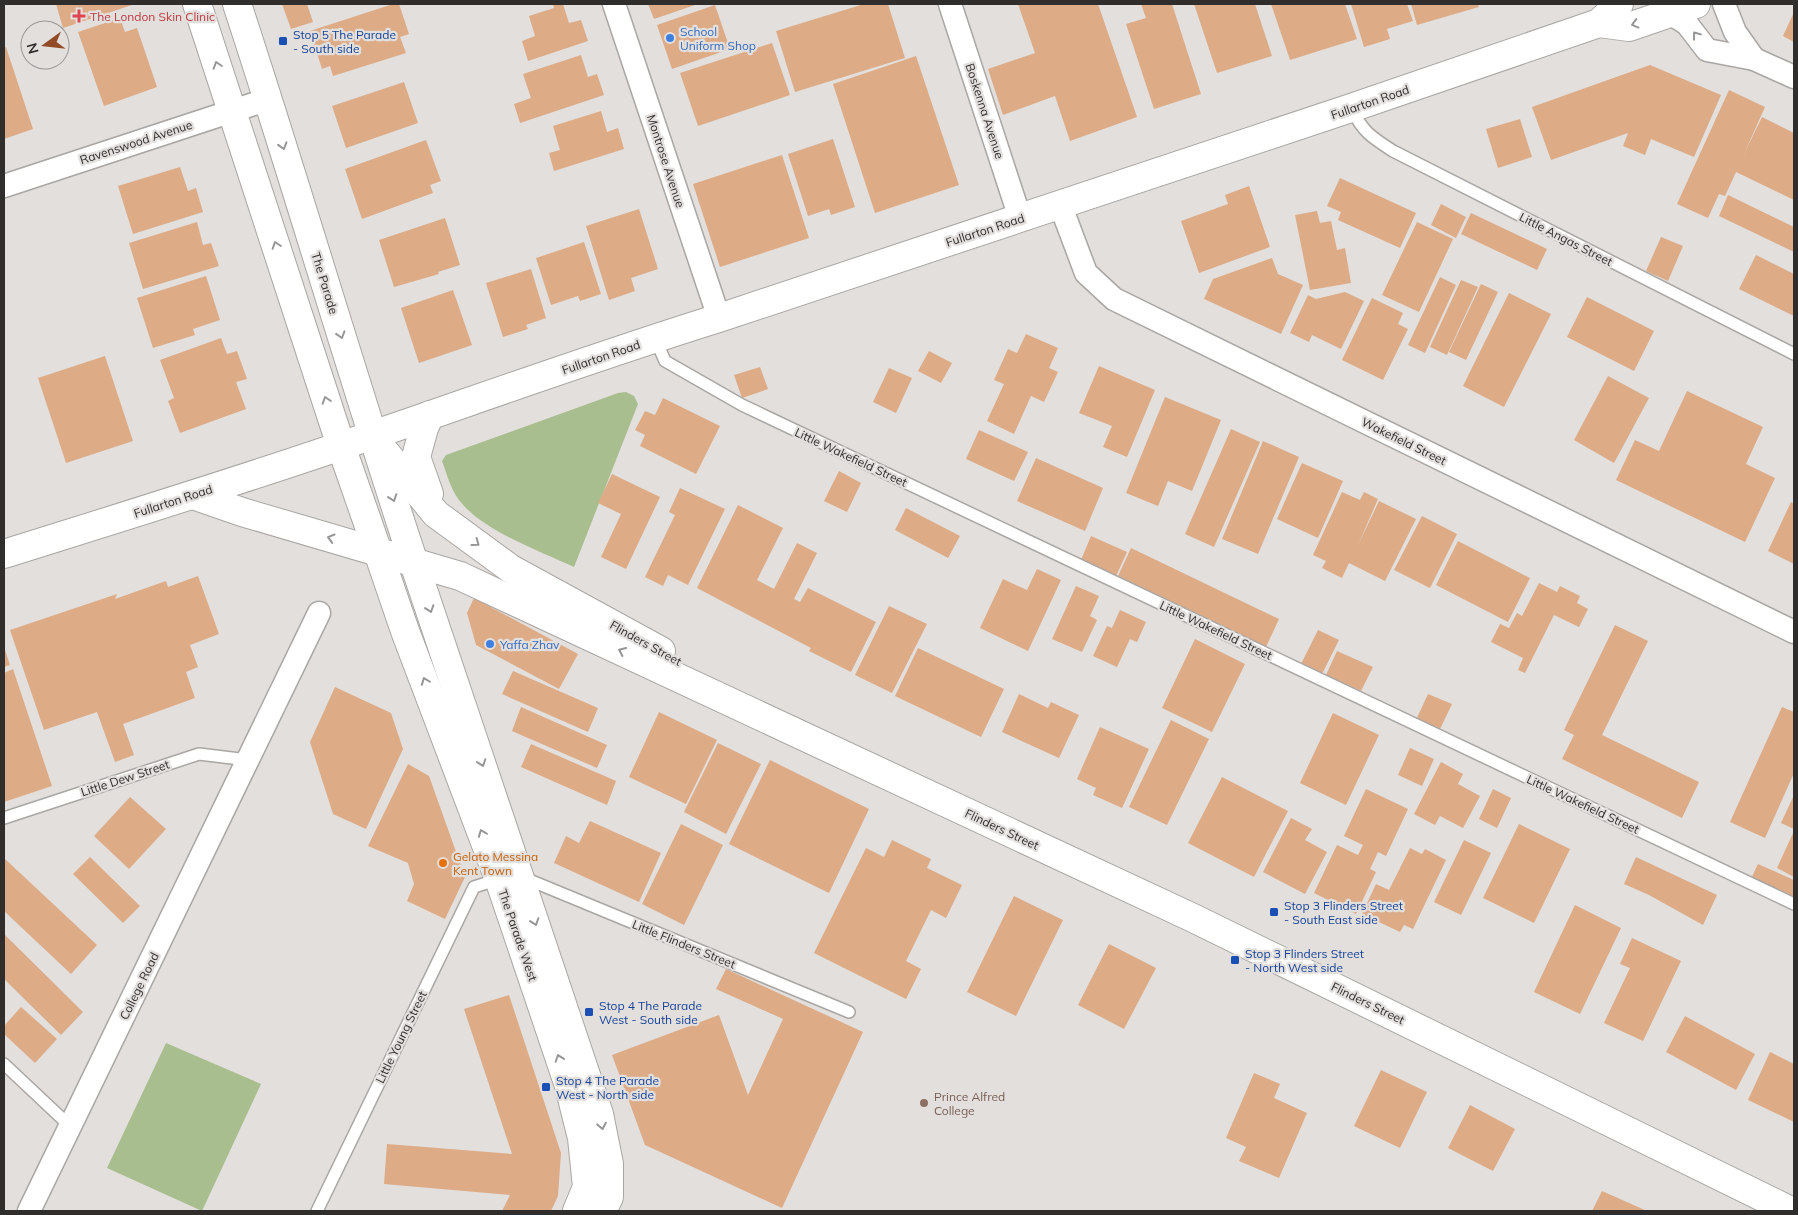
<svg xmlns="http://www.w3.org/2000/svg" width="1798" height="1215" viewBox="0 0 1798 1215" font-family="Mulish,sans-serif">
<style>
.green{fill:#a9be8f}
.building{fill:#ddab86}
.lines{fill:none;stroke-linecap:round;stroke-linejoin:round}
.service-casing{stroke:#a9a6a3;stroke-width:14}
.minor-casing{stroke:#a9a6a3;stroke-width:25}
.tertiary-casing{stroke:#a9a6a3;stroke-width:30}
.secondary-casing{stroke:#a9a6a3;stroke-width:30}
.service{stroke:#fff;stroke-width:11}
.minor{stroke:#fff;stroke-width:22}
.tertiary{stroke:#fff;stroke-width:28}
.secondary{stroke:#fff;stroke-width:28}
.oneway{stroke:#979696}
.health-dot{fill:#e0444e;stroke:#e2dfdd;stroke-width:2}
.shop-dot{fill:#3f7fe0;stroke:#e2dfdd;stroke-width:2}
.transit-dot{fill:#1a4fb4;stroke:#e2dfdd;stroke-width:2}
.food-dot{fill:#e8710a;stroke:#e2dfdd;stroke-width:2}
.education-dot{fill:#8d6e63;stroke:#e2dfdd;stroke-width:2}
.labels{text-anchor:middle;dominant-baseline:central;stroke-width:4.5;stroke-linejoin:round;paint-order:stroke}
.health-label{font-size:12px;fill:#be3a42;stroke:#e2dfdd;text-anchor:start}
.shop-label{font-size:12px;fill:#366cbe;stroke:#e2dfdd;text-anchor:start}
.transit-label{font-size:12px;fill:#164399;stroke:#e2dfdd;text-anchor:start}
.street-label{font-size:12px;fill:#2f2e2d;stroke:#e2dfdd}
.food-label{font-size:12px;fill:#c56008;stroke:#e2dfdd;text-anchor:start}
.education-label{font-size:12px;fill:#785e54;stroke:#e2dfdd;text-anchor:start}
</style>
<rect width="100%" height="100%" fill="#e2dfdd"/>
<!-- green -->
<g class="green">
<path d="M 626,392 L 634,396 L 638,404 L 574,567 C 540,551 481,530 459,500 C 450,488 447,474 442,461 L 446,455 L 618,393 Z"/>
<path d="M 166,1043 L 261,1084 L 202,1211 L 107,1168 Z"/>
</g>
<!-- building -->
<g class="building">
<path d="M 56,4 L 135,4 L 63,28 Z"/>
<path d="M 282,4 L 307,4 L 313,22 L 291,29 Z"/>
<path d="M 393,4 L 399,4 L 409,34 L 400,37 L 406,53 L 333,76 L 330,66 L 322,69 L 310,31 Z"/>
<path d="M 553,4 L 563,4 L 569,23 L 581,20 L 588,41 L 528,61 L 522,41 L 535,36 L 529,16 L 554,8 Z"/>
<path d="M 648,4 L 698,4 L 654,19 Z"/>
<path d="M 864,4 L 888,4 L 905,58 L 795,92 L 776,31 Z"/>
<path d="M 1018,4 L 1098,4 L 1137,117 L 1070,141 L 1055,96 L 1003,115 L 988,69 L 1035,53 Z"/>
<path d="M 1141,4 L 1172,4 L 1201,94 L 1154,109 L 1126,24 L 1146,18 Z"/>
<path d="M 1194,4 L 1255,4 L 1272,56 L 1217,73 Z"/>
<path d="M 1271,4 L 1345,4 L 1357,39 L 1290,60 Z"/>
<path d="M 1351,4 L 1407,4 L 1413,21 L 1387,29 L 1390,39 L 1364,47 Z"/>
<path d="M 1411,4 L 1478,4 L 1479,7 L 1417,25 Z"/>
<path d="M 715,5 L 730,49 L 672,69 L 657,25 Z"/>
<path d="M 1794,12 L 1794,42 L 1783,36 Z"/>
<path d="M 120,18 L 125,32 L 137,28 L 157,87 L 104,106 L 78,32 Z"/>
<path d="M 772,43 L 790,95 L 698,126 L 680,73 Z"/>
<path d="M 6,47 L 33,129 L 4,139 L 4,48 Z"/>
<path d="M 581,55 L 588,77 L 597,74 L 604,95 L 520,123 L 514,104 L 531,98 L 523,74 Z"/>
<path d="M 916,56 L 959,185 L 875,213 L 833,84 Z"/>
<path d="M 1650,65 L 1721,95 L 1694,157 L 1651,139 L 1645,155 L 1623,146 L 1628,133 L 1551,160 L 1532,107 Z"/>
<path d="M 404,82 L 418,123 L 346,148 L 332,106 Z"/>
<path d="M 1729,90 L 1765,107 L 1744,154 L 1762,117 L 1794,133 L 1794,200 L 1736,172 L 1725,196 L 1719,194 L 1708,218 L 1677,204 Z"/>
<path d="M 601,111 L 607,132 L 618,128 L 624,149 L 554,171 L 549,153 L 560,150 L 553,126 Z"/>
<path d="M 1520,119 L 1532,157 L 1498,168 L 1486,129 Z"/>
<path d="M 833,139 L 855,207 L 831,215 L 829,209 L 808,216 L 788,154 Z"/>
<path d="M 426,140 L 441,181 L 430,185 L 433,193 L 362,219 L 345,169 Z"/>
<path d="M 782,155 L 809,238 L 720,267 L 693,184 Z"/>
<path d="M 180,167 L 188,191 L 196,188 L 203,212 L 133,234 L 118,186 Z"/>
<path d="M 1340,178 L 1416,213 L 1400,248 L 1338,220 L 1341,212 L 1327,206 Z"/>
<path d="M 1249,186 L 1270,247 L 1199,273 L 1181,221 L 1228,204 L 1225,195 Z"/>
<path d="M 1728,195 L 1794,227 L 1794,252 L 1719,216 Z"/>
<path d="M 1441,204 L 1466,217 L 1456,238 L 1431,225 Z"/>
<path d="M 639,209 L 658,269 L 631,278 L 635,291 L 609,300 L 586,226 Z"/>
<path d="M 1317,211 L 1320,223 L 1331,221 L 1337,250 L 1345,248 L 1351,283 L 1310,290 L 1295,215 Z"/>
<path d="M 1471,213 L 1547,249 L 1537,270 L 1461,234 Z"/>
<path d="M 445,218 L 460,265 L 438,272 L 439,274 L 394,287 L 379,240 Z"/>
<path d="M 197,222 L 203,245 L 211,243 L 219,266 L 143,289 L 129,243 Z"/>
<path d="M 1417,222 L 1453,239 L 1419,312 L 1382,295 Z"/>
<path d="M 1661,237 L 1683,246 L 1668,281 L 1646,271 Z"/>
<path d="M 584,242 L 601,294 L 580,301 L 578,296 L 551,305 L 536,258 Z"/>
<path d="M 1756,255 L 1794,274 L 1794,316 L 1739,289 Z"/>
<path d="M 1272,258 L 1278,274 L 1303,285 L 1281,334 L 1204,299 L 1213,279 Z"/>
<path d="M 531,269 L 546,318 L 526,325 L 528,329 L 503,337 L 486,283 Z"/>
<path d="M 206,276 L 220,320 L 193,329 L 195,335 L 153,348 L 137,298 Z"/>
<path d="M 1440,277 L 1456,285 L 1425,353 L 1408,345 Z"/>
<path d="M 1461,280 L 1478,287 L 1447,355 L 1430,347 Z"/>
<path d="M 1481,284 L 1498,292 L 1466,360 L 1449,352 Z"/>
<path d="M 453,290 L 472,345 L 419,363 L 401,308 Z"/>
<path d="M 1345,292 L 1364,301 L 1341,349 L 1312,335 L 1309,342 L 1290,333 L 1308,295 L 1316,299 Z"/>
<path d="M 1509,293 L 1551,314 L 1504,407 L 1463,386 Z"/>
<path d="M 1587,297 L 1654,331 L 1634,371 L 1567,337 Z"/>
<path d="M 1372,298 L 1403,313 L 1398,324 L 1408,329 L 1383,380 L 1342,360 Z"/>
<path d="M 1026,334 L 1058,348 L 1049,368 L 1058,372 L 1044,402 L 1031,396 L 1014,434 L 987,421 L 1004,384 L 994,380 L 1008,349 L 1017,353 Z"/>
<path d="M 221,338 L 227,354 L 237,351 L 247,379 L 236,382 L 246,409 L 180,433 L 168,401 L 174,398 L 160,360 Z"/>
<path d="M 929,351 L 952,363 L 941,383 L 918,371 Z"/>
<path d="M 105,356 L 133,441 L 66,463 L 38,378 Z"/>
<path d="M 1099,366 L 1155,390 L 1127,457 L 1103,447 L 1112,426 L 1079,413 Z"/>
<path d="M 760,367 L 768,389 L 742,398 L 734,375 Z"/>
<path d="M 889,368 L 912,378 L 896,413 L 873,402 Z"/>
<path d="M 1608,376 L 1649,398 L 1614,463 L 1574,440 Z"/>
<path d="M 1687,391 L 1763,427 L 1746,464 L 1775,478 L 1745,542 L 1616,480 L 1635,440 L 1659,451 Z"/>
<path d="M 1165,397 L 1221,420 L 1192,491 L 1168,481 L 1158,506 L 1126,493 Z"/>
<path d="M 663,398 L 720,426 L 696,474 L 640,446 L 645,435 L 635,430 L 645,411 L 655,415 Z"/>
<path d="M 1231,429 L 1260,442 L 1214,547 L 1185,534 Z"/>
<path d="M 979,430 L 1028,452 L 1014,481 L 966,459 Z"/>
<path d="M 1263,441 L 1299,457 L 1258,554 L 1222,539 Z"/>
<path d="M 1036,458 L 1103,488 L 1085,531 L 1017,501 Z"/>
<path d="M 1302,463 L 1343,481 L 1318,538 L 1277,519 Z"/>
<path d="M 839,471 L 861,483 L 847,512 L 824,501 Z"/>
<path d="M 612,474 L 660,497 L 626,569 L 601,557 L 621,514 L 598,503 Z"/>
<path d="M 680,488 L 725,509 L 688,585 L 668,575 L 663,586 L 645,577 L 675,515 L 669,512 Z"/>
<path d="M 1342,492 L 1360,500 L 1364,492 L 1378,499 L 1358,545 L 1379,501 L 1416,519 L 1385,581 L 1349,563 L 1342,578 L 1322,568 L 1326,561 L 1313,555 Z"/>
<path d="M 1791,502 L 1794,504 L 1794,564 L 1768,551 Z"/>
<path d="M 738,505 L 783,528 L 757,580 L 774,589 L 797,543 L 817,553 L 794,599 L 800,602 L 808,588 L 876,622 L 851,672 L 809,651 L 811,648 L 697,588 Z"/>
<path d="M 906,508 L 960,536 L 948,558 L 895,530 Z"/>
<path d="M 1422,516 L 1457,534 L 1430,588 L 1394,570 Z"/>
<path d="M 1091,536 L 1127,552 L 1116,576 L 1081,560 Z"/>
<path d="M 1458,541 L 1530,578 L 1508,622 L 1436,585 Z"/>
<path d="M 1131,548 L 1279,619 L 1266,647 L 1118,576 Z"/>
<path d="M 1037,569 L 1061,580 L 1028,651 L 980,628 L 1003,579 L 1027,590 Z"/>
<path d="M 198,576 L 219,634 L 190,645 L 198,667 L 186,672 L 195,698 L 123,724 L 134,755 L 115,762 L 97,712 L 44,730 L 10,630 L 117,594 L 115,599 L 166,581 L 168,587 Z"/>
<path d="M 1539,583 L 1557,592 L 1560,586 L 1580,596 L 1577,603 L 1588,609 L 1579,627 L 1554,615 L 1525,673 L 1518,670 L 1523,658 L 1491,642 L 1500,624 L 1509,628 L 1517,613 L 1522,616 Z"/>
<path d="M 1076,586 L 1099,596 L 1090,616 L 1097,620 L 1082,652 L 1052,639 Z"/>
<path d="M 474,598 L 578,654 L 559,689 L 476,645 L 467,613 Z"/>
<path d="M 889,606 L 927,624 L 892,693 L 855,675 Z"/>
<path d="M 1120,610 L 1146,622 L 1137,642 L 1130,639 L 1117,667 L 1093,656 L 1107,626 L 1112,628 Z"/>
<path d="M 1615,625 L 1648,641 L 1602,735 L 1699,782 L 1682,818 L 1562,759 L 1574,735 L 1564,730 Z"/>
<path d="M 1318,630 L 1339,640 L 1322,674 L 1301,664 Z"/>
<path d="M 1195,639 L 1245,664 L 1212,732 L 1162,708 Z"/>
<path d="M 4,647 L 10,665 L 4,667 Z"/>
<path d="M 918,648 L 1004,689 L 981,737 L 895,696 Z"/>
<path d="M 1337,651 L 1373,667 L 1361,691 L 1326,675 Z"/>
<path d="M 13,669 L 52,786 L 4,802 L 4,673 Z"/>
<path d="M 513,671 L 598,708 L 588,732 L 502,694 Z"/>
<path d="M 335,687 L 391,713 L 403,749 L 366,829 L 333,814 L 310,742 Z"/>
<path d="M 1019,694 L 1048,708 L 1051,702 L 1079,715 L 1059,758 L 1002,732 Z"/>
<path d="M 1428,694 L 1452,704 L 1439,731 L 1416,720 Z"/>
<path d="M 521,707 L 607,745 L 597,768 L 512,731 Z"/>
<path d="M 1782,707 L 1794,712 L 1794,773 L 1765,838 L 1730,822 Z"/>
<path d="M 659,712 L 717,740 L 686,804 L 629,777 Z"/>
<path d="M 1333,713 L 1379,735 L 1346,805 L 1300,783 Z"/>
<path d="M 1171,720 L 1209,739 L 1167,825 L 1129,807 Z"/>
<path d="M 1100,727 L 1149,749 L 1122,808 L 1093,795 L 1096,788 L 1077,779 Z"/>
<path d="M 718,743 L 761,764 L 726,834 L 684,812 Z"/>
<path d="M 531,744 L 616,781 L 607,805 L 521,767 Z"/>
<path d="M 1410,748 L 1434,759 L 1422,786 L 1398,775 Z"/>
<path d="M 770,760 L 869,809 L 829,893 L 729,844 Z"/>
<path d="M 1441,762 L 1463,774 L 1458,784 L 1480,796 L 1463,828 L 1440,816 L 1435,825 L 1414,814 Z"/>
<path d="M 408,764 L 429,776 L 465,877 L 445,919 L 407,901 L 414,884 L 408,863 L 368,846 Z"/>
<path d="M 1222,777 L 1288,811 L 1254,877 L 1188,843 Z"/>
<path d="M 1366,789 L 1408,809 L 1386,856 L 1378,852 L 1370,869 L 1376,872 L 1356,914 L 1314,893 L 1337,845 L 1358,855 L 1363,845 L 1344,836 Z"/>
<path d="M 1493,789 L 1511,798 L 1497,828 L 1479,819 Z"/>
<path d="M 1794,795 L 1794,829 L 1781,823 Z"/>
<path d="M 130,797 L 166,829 L 129,869 L 94,836 Z"/>
<path d="M 1291,818 L 1312,829 L 1305,840 L 1327,852 L 1305,894 L 1263,872 Z"/>
<path d="M 590,821 L 661,853 L 639,902 L 554,863 L 566,836 L 579,843 Z"/>
<path d="M 681,824 L 723,845 L 684,925 L 642,904 Z"/>
<path d="M 1519,824 L 1570,849 L 1534,923 L 1483,898 Z"/>
<path d="M 1794,831 L 1794,877 L 1777,868 Z"/>
<path d="M 892,840 L 931,859 L 927,868 L 962,885 L 946,918 L 931,910 L 906,961 L 921,969 L 906,999 L 814,953 L 866,848 L 884,857 Z"/>
<path d="M 1464,840 L 1491,853 L 1461,915 L 1434,902 Z"/>
<path d="M 1410,848 L 1422,854 L 1425,849 L 1446,860 L 1413,929 L 1404,925 L 1400,932 L 1362,914 L 1376,884 L 1389,890 Z"/>
<path d="M 90,857 L 140,906 L 123,923 L 73,874 Z"/>
<path d="M 1636,857 L 1717,895 L 1703,925 L 1649,895 L 1624,884 Z"/>
<path d="M 4,858 L 97,945 L 71,974 L 4,911 Z"/>
<path d="M 1758,864 L 1794,880 L 1794,902 L 1750,881 Z"/>
<path d="M 1014,896 L 1063,920 L 1016,1016 L 967,992 Z"/>
<path d="M 1575,905 L 1621,928 L 1580,1014 L 1534,992 Z"/>
<path d="M 4,934 L 83,1012 L 61,1035 L 4,979 Z"/>
<path d="M 1632,938 L 1681,961 L 1643,1041 L 1604,1023 L 1630,968 L 1620,964 Z"/>
<path d="M 1109,944 L 1156,968 L 1124,1029 L 1078,1005 Z"/>
<path d="M 726,969 L 863,1032 L 782,1208 L 645,1145 L 612,1055 L 719,1015 L 748,1095 L 783,1019 L 716,989 Z"/>
<path d="M 509,995 L 561,1153 L 558,1196 L 551,1211 L 502,1211 L 510,1195 L 384,1184 L 387,1144 L 512,1154 L 464,1009 Z"/>
<path d="M 21,1007 L 57,1039 L 35,1063 L 4,1034 L 4,1026 Z"/>
<path d="M 1685,1016 L 1755,1054 L 1736,1090 L 1666,1052 Z"/>
<path d="M 1770,1052 L 1794,1064 L 1794,1122 L 1748,1100 Z"/>
<path d="M 1381,1070 L 1427,1092 L 1400,1148 L 1354,1126 Z"/>
<path d="M 1254,1073 L 1280,1084 L 1274,1098 L 1307,1113 L 1279,1178 L 1239,1161 L 1246,1147 L 1226,1138 Z"/>
<path d="M 1470,1105 L 1515,1129 L 1493,1171 L 1448,1148 Z"/>
<path d="M 1602,1191 L 1647,1211 L 1592,1211 Z"/>
</g>
<g class="lines">
<defs>
<g id="service">
<path d="M 1351,108 C 1363,132 1371,137 1393,151 L 1794,354"/>
<path d="M 655,338 L 665,361 L 742,405 L 1794,904"/>
<path d="M 4,818 L 199,754 L 248,760"/>
<path d="M 522,877 L 849,1012"/>
<path d="M 4,1064 L 71,1127"/>
<path d="M 317,1211 L 474,887 L 499,879"/>
</g>
<g id="minor">
<path d="M 614,4 L 719,318"/>
<path d="M 950,4 L 1020,218"/>
<path d="M 1724,4 L 1735,32 L 1754,59"/>
<path d="M 1670,13 L 1687,24 L 1707,50 L 1754,59 L 1794,77"/>
<path d="M 4,186 L 269,99"/>
<path d="M 1060,204 L 1086,273 L 1114,299 L 1794,632"/>
<path d="M 29,1211 L 319,613"/>
</g>
<g id="tertiary">
<path d="M 378,552 L 405,631 L 499,879 L 569,1086 L 582,1138 L 587,1187 L 577,1211"/>
<path d="M 414,563 L 599,1114 L 609,1164 L 609,1197 L 602,1211"/>
</g>
<g id="secondary">
<path d="M 197,4 L 341,446 L 378,552"/>
<path d="M 237,4 C 298,189 352,377 414,563"/>
<path d="M 1599,23 L 1629,27 L 1696,4"/>
<path d="M 371,435 L 436,514 L 511,569 L 661,651"/>
<path d="M 429,494 L 416,457 L 424,428 L 430,415"/>
<path d="M 193,495 L 242,512 L 460,576 L 1191,917 L 1791,1211"/>
<path d="M 4,554 C 109,521 213,489 317,454 C 451,409 584,360 719,318 L 1351,108 L 1599,23 L 1619,4"/>
</g>
</defs>
<!-- service casing -->
<use href="#service" class="service-casing"/>
<!-- minor casing -->
<use href="#minor" class="minor-casing"/>
<!-- tertiary casing -->
<use href="#tertiary" class="tertiary-casing"/>
<!-- secondary casing -->
<use href="#secondary" class="secondary-casing"/>
<!-- service -->
<use href="#service" class="service"/>
<!-- minor -->
<use href="#minor" class="minor"/>
<!-- tertiary -->
<use href="#tertiary" class="tertiary"/>
<!-- secondary -->
<use href="#secondary" class="secondary"/>
</g>
<!-- one-way arrows -->
<defs><path id="oneway-chevron" d="M-2-3.5L2.5 0L-2 3.5" fill="none" stroke-width="1.6" stroke-linecap="round" stroke-linejoin="round" transform="scale(1.25)"/></defs>
<g class="oneway">
<use href="#oneway-chevron" transform="translate(1635 24) rotate(165)"/>
<use href="#oneway-chevron" transform="translate(1696 35) rotate(-127)"/>
<use href="#oneway-chevron" transform="translate(217 65) rotate(-108)"/>
<use href="#oneway-chevron" transform="translate(283 146) rotate(73)"/>
<use href="#oneway-chevron" transform="translate(276 245) rotate(-108)"/>
<use href="#oneway-chevron" transform="translate(341 335) rotate(73)"/>
<use href="#oneway-chevron" transform="translate(326 400) rotate(-108)"/>
<use href="#oneway-chevron" transform="translate(393 498) rotate(71)"/>
<use href="#oneway-chevron" transform="translate(331 538) rotate(-164)"/>
<use href="#oneway-chevron" transform="translate(476 543) rotate(36)"/>
<use href="#oneway-chevron" transform="translate(430 609) rotate(71)"/>
<use href="#oneway-chevron" transform="translate(622 651) rotate(-155)"/>
<use href="#oneway-chevron" transform="translate(425 681) rotate(-111)"/>
<use href="#oneway-chevron" transform="translate(482 763) rotate(71)"/>
<use href="#oneway-chevron" transform="translate(482 833) rotate(-111)"/>
<use href="#oneway-chevron" transform="translate(535 922) rotate(71)"/>
<use href="#oneway-chevron" transform="translate(559 1058) rotate(-109)"/>
<use href="#oneway-chevron" transform="translate(602 1126) rotate(79)"/>
</g>
<!-- markers -->
<path class="health-dot" d="M76.5 8.5h5v5h5v5h-5v5h-5v-5h-5v-5h5z"/>
<g class="shop-dot">
<circle cx="670" cy="38" r="5"/>
<circle cx="490" cy="644" r="5"/>
</g>
<g class="transit-dot">
<rect x="278" y="36" width="10" height="10" rx="2.5"/>
<rect x="1269" y="907" width="10" height="10" rx="2.5"/>
<rect x="1230" y="955" width="10" height="10" rx="2.5"/>
<rect x="584" y="1007" width="10" height="10" rx="2.5"/>
<rect x="541" y="1082" width="10" height="10" rx="2.5"/>
</g>
<circle class="food-dot" cx="443" cy="863" r="5"/>
<circle class="education-dot" cx="924" cy="1103" r="5"/>
<g class="labels">
<!-- health labels -->
<g class="health-label">
<text x="90" y="16">The London Skin Clinic</text>
</g>
<!-- shop labels -->
<g class="shop-label">
<text x="680" y="31">School<tspan x="680" dy="14">Uniform Shop</tspan></text>
<text x="500" y="644">Yaffa Zhav</text>
</g>
<!-- transit labels -->
<g class="transit-label">
<text x="293" y="34">Stop 5 The Parade<tspan x="293" dy="14">- South side</tspan></text>
<text x="1284" y="905">Stop 3 Flinders Street<tspan x="1284" dy="14">- South East side</tspan></text>
<text x="1245" y="953">Stop 3 Flinders Street<tspan x="1245" dy="14">- North West side</tspan></text>
<text x="599" y="1005">Stop 4 The Parade<tspan x="599" dy="14">West - South side</tspan></text>
<text x="556" y="1080">Stop 4 The Parade<tspan x="556" dy="14">West - North side</tspan></text>
</g>
<!-- street labels -->
<g class="street-label">
<text transform="translate(1370 102) rotate(-19)">Fullarton Road</text>
<text transform="translate(985 111) rotate(72)">Boskenna Avenue</text>
<text transform="translate(136 142) rotate(-18)">Ravenswood Avenue</text>
<text transform="translate(666 161) rotate(72)">Montrose Avenue</text>
<text transform="translate(985 230) rotate(-18)">Fullarton Road</text>
<text transform="translate(1566 239) rotate(27)">Little Angas Street</text>
<text transform="translate(325 283) rotate(73)">The Parade</text>
<text transform="translate(601 357) rotate(-19)">Fullarton Road</text>
<text transform="translate(1404 441) rotate(26)">Wakefield Street</text>
<text transform="translate(851 457) rotate(25)">Little Wakefield Street</text>
<text transform="translate(173 501) rotate(-18)">Fullarton Road</text>
<text transform="translate(1216 630) rotate(25)">Little Wakefield Street</text>
<text transform="translate(646 643) rotate(29)">Flinders Street</text>
<text transform="translate(125 778) rotate(-18)">Little Dew Street</text>
<text transform="translate(1583 804) rotate(25)">Little Wakefield Street</text>
<text transform="translate(1002 829) rotate(25)">Flinders Street</text>
<text transform="translate(518 935) rotate(71)">The Parade West</text>
<text transform="translate(684 944) rotate(22)">Little Flinders Street</text>
<text transform="translate(139 986) rotate(-64)">College Road</text>
<text transform="translate(1368 1003) rotate(26)">Flinders Street</text>
<text transform="translate(401 1037) rotate(-64)">Little Young Street</text>
</g>
<!-- food labels -->
<g class="food-label">
<text x="453" y="856">Gelato Messina<tspan x="453" dy="14">Kent Town</tspan></text>
</g>
<!-- education labels -->
<g class="education-label">
<text x="934" y="1096">Prince Alfred<tspan x="934" dy="14">College</tspan></text>
</g>
</g>
<!-- border -->
<rect width="1798" height="1215" fill="none" stroke="#2f2e2d" stroke-width="10"/>
<!-- north arrow -->
<g transform="translate(45 45) rotate(255)"><circle r="24" fill="#e2dfdd" stroke="#9a9897"/>
<path d="M0-4L9 19L0 12L-9 19Z" fill="#934b27"/>
<text y="-8" font-size="14" font-weight="bold" text-anchor="middle" fill="#2f2e2d">N</text>
</g>
</svg>
